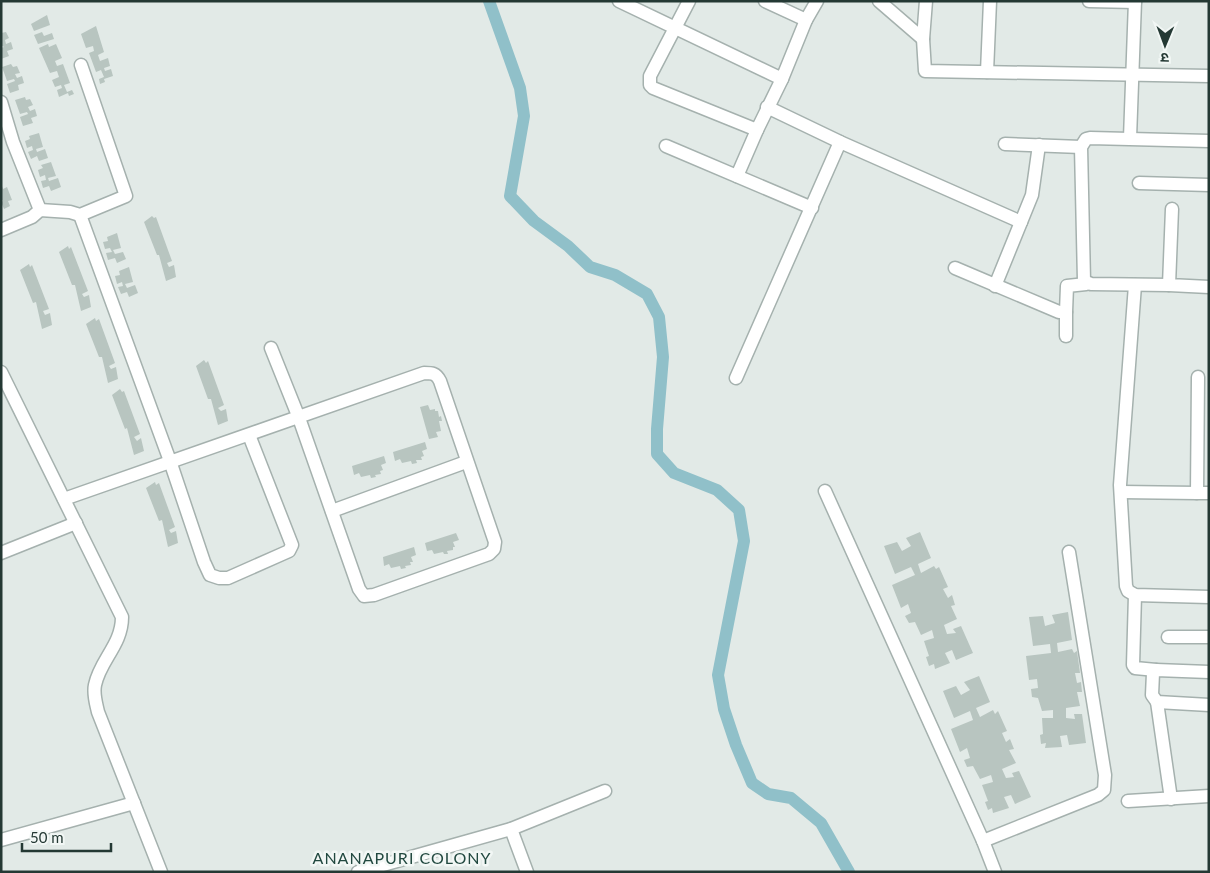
<svg xmlns="http://www.w3.org/2000/svg" width="1210" height="873" viewBox="0 0 1210 873" font-family="Lato,'Noto Sans Devanagari',sans-serif">
<style>
.lines{fill:none;stroke-linecap:round;stroke-linejoin:round}
.canal{stroke:#90c0c9;stroke-width:12}
.building{fill:#b8c5c0}
.minor-casing{stroke:#a5b1ae;stroke-width:15}
.minor{stroke:#fff;stroke-width:12}
.labels{text-anchor:middle;dominant-baseline:central;stroke-width:5;stroke-linejoin:round;paint-order:stroke}
.quarter-label{font-size:16px;letter-spacing:1px;fill:#224940;stroke:#f2f7f5}
</style>
<rect width="100%" height="100%" fill="#e2eae7"/>
<g class="lines">
<!-- canal -->
<path class="canal" d="M 489,1 L 520,88 L 524,116 L 510,196 L 534,221 L 568,246 L 590,267 L 615,275 L 647,294 L 659,317 L 663,357 L 657,429 L 657,454 L 674,473 L 717,490 L 739,510 L 744,541 L 718,675 L 724,709 L 736,745 L 752,783 L 768,794 L 791,798 L 821,823 L 849,872"/>
</g>
<!-- building -->
<g class="building">
<path d="M 47,15 L 50,25 L 34,31 L 31,24 Z"/>
<path d="M 96,26 L 104,52 L 98,55 L 100,61 L 108,58 L 110,66 L 104,68 L 105,71 L 111,69 L 113,76 L 104,79 L 105,82 L 100,84 L 99,79 L 104,77 L 101,70 L 96,72 L 89,53 L 94,51 L 93,46 L 86,48 L 81,34 Z"/>
<path d="M 6,32 L 9,38 L 5,40 L 6,44 L 11,42 L 13,49 L 7,51 L 9,56 L 1,59 L 1,48 L 4,47 L 1,45 L 1,33 Z"/>
<path d="M 42,32 L 44,36 L 52,33 L 54,39 L 38,44 L 34,35 Z"/>
<path d="M 48,44 L 49,47 L 56,44 L 62,58 L 55,61 L 57,66 L 63,64 L 70,83 L 64,85 L 67,92 L 72,90 L 74,94 L 69,96 L 68,93 L 59,97 L 57,90 L 62,88 L 61,85 L 55,87 L 52,80 L 59,77 L 57,71 L 50,73 L 39,48 Z"/>
<path d="M 11,64 L 13,67 L 17,66 L 20,73 L 15,74 L 17,78 L 22,76 L 24,83 L 18,85 L 19,90 L 10,93 L 7,84 L 15,81 L 14,79 L 7,81 L 2,67 Z"/>
<path d="M 25,97 L 26,100 L 30,99 L 33,105 L 28,107 L 30,111 L 35,109 L 37,116 L 31,118 L 33,123 L 23,126 L 20,117 L 28,114 L 27,112 L 20,114 L 15,100 Z"/>
<path d="M 39,133 L 43,147 L 36,149 L 37,152 L 45,149 L 48,158 L 39,161 L 37,156 L 31,159 L 28,152 L 33,150 L 32,146 L 27,148 L 25,141 L 30,139 L 29,136 Z"/>
<path d="M 51,162 L 56,176 L 48,178 L 49,181 L 58,178 L 61,187 L 51,191 L 49,186 L 43,188 L 41,181 L 46,180 L 45,175 L 40,177 L 38,170 L 43,168 L 41,165 Z"/>
<path d="M 1,183 L 3,189 L 7,187 L 12,200 L 8,201 L 10,206 L 4,209 L 1,202 L 3,201 L 1,199 Z"/>
<path d="M 152,216 L 154,218 L 156,217 L 172,261 L 167,263 L 169,267 L 174,265 L 176,277 L 166,281 L 159,255 L 157,255 L 144,222 Z"/>
<path d="M 117,233 L 121,248 L 113,250 L 115,254 L 123,252 L 126,259 L 117,263 L 115,258 L 108,260 L 106,253 L 112,252 L 110,248 L 105,249 L 103,242 L 108,241 L 107,237 Z"/>
<path d="M 68,246 L 69,249 L 71,247 L 88,291 L 82,294 L 84,297 L 89,295 L 91,307 L 81,311 L 75,285 L 72,285 L 59,252 Z"/>
<path d="M 29,264 L 30,267 L 32,265 L 49,309 L 43,311 L 45,315 L 50,313 L 52,325 L 42,329 L 36,302 L 33,303 L 20,270 Z"/>
<path d="M 129,267 L 133,282 L 125,284 L 127,288 L 135,285 L 138,293 L 129,297 L 127,292 L 121,294 L 118,287 L 123,286 L 122,282 L 117,284 L 115,276 L 120,275 L 119,271 Z"/>
<path d="M 95,318 L 96,321 L 99,319 L 115,363 L 109,366 L 111,369 L 116,367 L 118,379 L 108,383 L 102,357 L 99,357 L 86,324 Z"/>
<path d="M 204,360 L 206,363 L 208,361 L 224,405 L 218,408 L 221,411 L 226,409 L 228,421 L 218,425 L 211,399 L 208,399 L 196,366 Z"/>
<path d="M 120,389 L 122,392 L 124,391 L 140,434 L 134,437 L 137,441 L 141,438 L 144,451 L 134,455 L 127,428 L 125,429 L 112,395 Z"/>
<path d="M 428,405 L 430,410 L 435,409 L 435,411 L 438,411 L 439,417 L 441,416 L 442,421 L 439,421 L 441,431 L 436,432 L 438,437 L 429,439 L 420,407 Z"/>
<path d="M 425,442 L 427,449 L 422,451 L 424,456 L 421,457 L 422,460 L 416,460 L 417,463 L 412,464 L 411,461 L 402,463 L 400,459 L 395,461 L 393,452 Z"/>
<path d="M 384,456 L 386,463 L 381,465 L 383,470 L 380,471 L 381,474 L 375,475 L 376,477 L 371,478 L 370,475 L 361,477 L 359,473 L 354,475 L 352,466 Z"/>
<path d="M 155,482 L 156,485 L 159,483 L 175,527 L 169,530 L 171,533 L 176,531 L 178,543 L 168,547 L 162,520 L 159,521 L 146,488 Z"/>
<path d="M 920,532 L 931,558 L 918,564 L 921,573 L 934,566 L 936,569 L 939,567 L 948,587 L 943,589 L 948,598 L 952,595 L 955,605 L 951,606 L 957,619 L 944,625 L 947,634 L 956,633 L 953,629 L 961,626 L 973,653 L 956,660 L 952,650 L 945,653 L 950,663 L 935,669 L 934,664 L 929,666 L 926,657 L 929,656 L 924,641 L 934,638 L 932,630 L 921,635 L 915,622 L 909,623 L 905,616 L 911,613 L 908,604 L 901,608 L 892,585 L 915,575 L 911,567 L 895,574 L 884,546 L 897,542 L 902,551 L 911,546 L 906,538 Z"/>
<path d="M 456,533 L 459,540 L 453,542 L 455,547 L 453,547 L 453,550 L 447,551 L 448,554 L 444,554 L 443,552 L 434,554 L 432,550 L 427,551 L 425,543 Z"/>
<path d="M 414,547 L 416,555 L 411,557 L 413,562 L 410,562 L 411,565 L 405,566 L 406,568 L 401,569 L 400,566 L 391,568 L 389,564 L 384,566 L 383,557 Z"/>
<path d="M 1068,612 L 1072,640 L 1057,643 L 1058,652 L 1072,649 L 1074,653 L 1077,651 L 1080,673 L 1075,673 L 1077,683 L 1081,682 L 1082,692 L 1077,692 L 1080,706 L 1066,708 L 1066,718 L 1075,719 L 1074,714 L 1082,714 L 1086,743 L 1069,745 L 1067,735 L 1060,736 L 1062,747 L 1045,748 L 1046,743 L 1041,744 L 1040,735 L 1043,734 L 1042,718 L 1053,718 L 1053,710 L 1042,711 L 1038,698 L 1032,697 L 1031,689 L 1038,688 L 1037,679 L 1029,680 L 1026,656 L 1051,653 L 1050,644 L 1033,646 L 1029,617 L 1043,616 L 1045,626 L 1055,623 L 1052,615 Z"/>
<path d="M 979,676 L 990,702 L 976,708 L 980,717 L 993,710 L 995,714 L 998,711 L 1007,731 L 1002,733 L 1006,742 L 1010,739 L 1014,749 L 1009,750 L 1016,763 L 1002,769 L 1006,778 L 1014,777 L 1012,773 L 1019,771 L 1031,797 L 1015,804 L 1011,795 L 1004,797 L 1009,808 L 993,813 L 992,808 L 988,810 L 985,802 L 988,801 L 982,785 L 993,782 L 991,775 L 980,779 L 973,766 L 967,767 L 964,760 L 970,758 L 967,748 L 960,752 L 951,729 L 973,720 L 970,711 L 954,718 L 943,691 L 956,686 L 961,695 L 970,690 L 964,682 Z"/>
</g>
<g class="lines">
<defs>
<g id="minor">
<path d="M 619,1 L 782,79 L 806,20 L 817,1"/>
<path d="M 689,1 L 650,76 L 650,85 L 653,88 L 757,130 L 782,79"/>
<path d="M 765,1 L 806,20"/>
<path d="M 879,1 L 923,39"/>
<path d="M 926,1 L 923,39 L 925,71 L 1209,76"/>
<path d="M 1089,1 L 1135,2"/>
<path d="M 987,72 L 990,1"/>
<path d="M 1,102 L 13,142 L 40,210"/>
<path d="M 767,107 L 840,142 L 1021,222"/>
<path d="M 1130,138 L 1135,1"/>
<path d="M 1005,144 L 1081,147"/>
<path d="M 666,146 L 812,208"/>
<path d="M 737,176 L 757,130"/>
<path d="M 1139,183 L 1209,185"/>
<path d="M 1172,209 L 1169,285 L 1209,287"/>
<path d="M 80,215 L 170,461 L 204,562 L 210,575 L 219,578 L 228,578 L 280,555 L 289,551 L 292,545 L 249,435"/>
<path d="M 1,230 L 32,217 L 40,210 L 70,212 L 80,215 L 126,196 L 81,65"/>
<path d="M 955,268 L 1059,312 L 1066,312 L 1067,286 L 1086,284"/>
<path d="M 1135,285 L 1120,485 L 1126,586 L 1128,591 L 1135,595 L 1209,597"/>
<path d="M 1169,285 L 1091,284 L 1084,281 L 1081,147 L 1086,139 L 1090,138 L 1209,141"/>
<path d="M 995,286 L 1032,195 L 1039,145"/>
<path d="M 1066,312 L 1066,336"/>
<path d="M 1,372 L 122,617 C 122,645 100,660 95,685 C 93,694 96,703 98,712 L 161,872"/>
<path d="M 1198,377 L 1197,493 L 1209,493"/>
<path d="M 736,378 L 840,142"/>
<path d="M 825,491 L 983,841 L 995,872"/>
<path d="M 1121,492 L 1197,493"/>
<path d="M 64,499 L 424,373 C 432,373 436,373 440,381 L 495,542 L 494,549 L 489,554 L 374,595 L 364,596 L 359,589 L 299,418 L 271,348"/>
<path d="M 332,511 L 466,462"/>
<path d="M 1,553 L 76,523"/>
<path d="M 1135,595 L 1133,665 L 1135,668 L 1156,670"/>
<path d="M 1168,637 L 1209,637"/>
<path d="M 1209,672 L 1156,670 L 1153,673 L 1152,695 L 1157,702 L 1209,705"/>
<path d="M 1157,702 L 1171,799"/>
<path d="M 1128,801 L 1209,796"/>
<path d="M 511,829 L 527,872"/>
<path d="M 1,840 L 134,803"/>
<path d="M 983,841 L 1098,795 L 1104,790 L 1105,775 L 1069,552"/>
<path d="M 358,872 L 511,829 L 605,791"/>
</g>
</defs>
<!-- minor casing -->
<use href="#minor" class="minor-casing"/>
<!-- minor -->
<use href="#minor" class="minor"/>
</g>
<g class="labels">
<!-- quarter labels -->
<g class="quarter-label">
<text x="402" y="857">ANANAPURI COLONY</text>
</g>
</g>
<!-- border -->
<rect width="1210" height="873" fill="none" stroke="#243934" stroke-width="5"/>
<!-- north arrow -->
<g transform="translate(1165 45) rotate(181)" stroke="#f2f7f5" stroke-width="4" paint-order="stroke">
<path d="M0-4L9 19L0 12L-9 19Z" fill="#243934"/>
<text y="-8" font-size="14" font-weight="bold" text-anchor="middle" fill="#243934">उ</text>
</g>
<!-- scale -->
<path d="M22 843v8h89v-8" fill="none" stroke="#243934" stroke-width="2.5"/>
<text x="30" y="843" font-size="15" fill="#243934" stroke="#f2f7f5" stroke-width="4" paint-order="stroke">50 m</text>
</svg>
